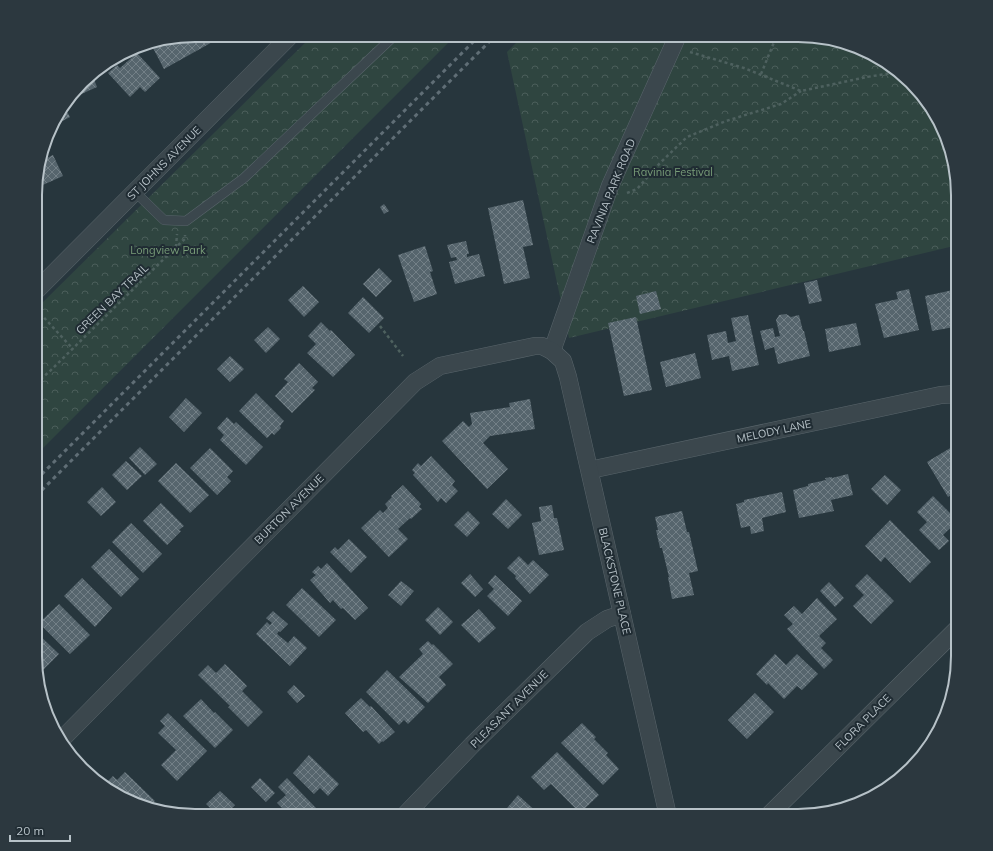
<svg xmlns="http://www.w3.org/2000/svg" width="993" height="851" viewBox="0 0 993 851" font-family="Mulish,sans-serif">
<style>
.park{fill:url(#park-crowns)}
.building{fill:url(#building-cross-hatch)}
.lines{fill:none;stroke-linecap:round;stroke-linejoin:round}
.service-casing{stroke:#59656b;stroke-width:10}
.minor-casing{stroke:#59656b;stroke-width:18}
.path{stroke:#4e615f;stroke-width:2.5;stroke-dasharray:3 3;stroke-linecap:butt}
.service{stroke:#3b474d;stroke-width:9}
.minor{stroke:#3b474d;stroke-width:17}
.rail{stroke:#606e76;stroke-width:3;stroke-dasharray:4 4;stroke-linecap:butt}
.labels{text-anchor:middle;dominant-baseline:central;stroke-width:4;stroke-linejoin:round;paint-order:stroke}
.street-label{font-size:11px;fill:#b7c2c8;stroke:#202c33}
.park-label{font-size:11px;fill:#789c78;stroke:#202c33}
.rim{fill:none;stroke:#b7c2c8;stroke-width:2}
</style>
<defs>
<pattern id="park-crowns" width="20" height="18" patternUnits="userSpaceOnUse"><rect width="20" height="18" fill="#2f4540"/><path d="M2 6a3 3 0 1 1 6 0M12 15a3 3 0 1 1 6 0" fill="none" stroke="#4b5e5a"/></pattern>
<pattern id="building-cross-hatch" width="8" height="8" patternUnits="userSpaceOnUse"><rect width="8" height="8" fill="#56656d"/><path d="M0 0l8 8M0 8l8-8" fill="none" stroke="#738087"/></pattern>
</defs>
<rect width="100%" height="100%" fill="#27363d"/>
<!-- park -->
<g class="park">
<path d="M 313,35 L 456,35 L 36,455 L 36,309 Z"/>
<path d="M 524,35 L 808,35 L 868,51 L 911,82 L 946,134 L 958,185 L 958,245 L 569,338 L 507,52 Z"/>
</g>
<!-- building -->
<g class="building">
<path d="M 195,35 L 219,35 L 215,38 L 216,40 L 164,69 L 153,48 L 169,39 Z"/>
<path d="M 137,53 L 160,78 L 145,92 L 140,87 L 130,97 L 108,73 L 117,65 L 120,68 Z"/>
<path d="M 90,74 L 92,74 L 97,87 L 77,96 L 75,93 Z"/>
<path d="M 64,106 L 70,117 L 53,126 L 56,115 Z"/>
<path d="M 53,155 L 63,176 L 36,188 L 36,174 L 41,161 Z"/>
<path d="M 523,200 L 533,245 L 523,247 L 530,278 L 504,284 L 488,208 Z"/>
<path d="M 384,204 L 389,211 L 384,214 L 380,207 Z"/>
<path d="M 466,241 L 469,254 L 467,254 L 467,257 L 479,254 L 485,276 L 455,284 L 449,262 L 457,260 L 456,257 L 451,258 L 447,245 Z"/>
<path d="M 425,246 L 433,271 L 430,272 L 437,294 L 414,302 L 398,255 Z"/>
<path d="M 379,268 L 392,281 L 376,297 L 363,284 Z"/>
<path d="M 817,280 L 822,301 L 809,304 L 804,283 Z"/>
<path d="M 303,286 L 319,302 L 304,317 L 288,300 Z"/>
<path d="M 909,289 L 919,330 L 884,338 L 875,304 L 898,299 L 896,292 Z"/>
<path d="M 958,289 L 958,321 L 953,322 L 954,327 L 932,331 L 925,296 Z"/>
<path d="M 656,291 L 661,309 L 640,314 L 636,296 Z"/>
<path d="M 363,297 L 384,318 L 369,333 L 348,313 Z"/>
<path d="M 786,314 L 791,317 L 799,315 L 803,331 L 804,331 L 810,356 L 778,364 L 774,347 L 765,350 L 760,331 L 773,328 L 775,337 L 780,336 L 776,320 L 779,315 Z"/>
<path d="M 748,315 L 759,365 L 732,371 L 729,356 L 712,360 L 707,335 L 726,331 L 728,343 L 736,341 L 731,318 Z"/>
<path d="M 636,317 L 652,390 L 624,396 L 608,323 Z"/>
<path d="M 321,322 L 330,331 L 331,330 L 355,355 L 333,377 L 307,353 L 316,344 L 308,336 Z"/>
<path d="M 856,323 L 861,345 L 829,352 L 825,329 Z"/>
<path d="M 268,327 L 280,339 L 266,353 L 254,340 Z"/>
<path d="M 695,353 L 701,378 L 666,387 L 660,362 Z"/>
<path d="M 230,356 L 244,369 L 230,382 L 217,369 Z"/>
<path d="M 299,363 L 318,382 L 312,388 L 315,390 L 292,413 L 275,396 L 288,382 L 284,379 Z"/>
<path d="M 256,393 L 284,421 L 280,426 L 281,428 L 274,435 L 272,433 L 267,438 L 239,411 Z"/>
<path d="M 186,398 L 202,413 L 184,432 L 169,417 Z"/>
<path d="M 530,399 L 535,429 L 490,436 L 483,443 L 508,469 L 487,489 L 442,441 L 463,421 L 469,427 L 472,424 L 470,413 L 510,407 L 509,403 Z"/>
<path d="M 227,417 L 234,424 L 236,422 L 263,447 L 246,465 L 220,440 L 224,435 L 217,428 Z"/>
<path d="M 140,447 L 157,464 L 145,475 L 129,458 Z"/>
<path d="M 952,447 L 958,456 L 958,491 L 948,497 L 927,462 Z"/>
<path d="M 210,448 L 233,471 L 227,477 L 231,481 L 217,495 L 190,468 Z"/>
<path d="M 431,456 L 455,481 L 452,485 L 458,491 L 446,503 L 441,498 L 438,502 L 413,475 L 415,473 L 412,470 L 418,463 L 421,466 Z"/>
<path d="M 126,461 L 142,476 L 127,490 L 112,475 Z"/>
<path d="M 176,463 L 209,495 L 190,513 L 158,481 Z"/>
<path d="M 848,474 L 853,495 L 831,500 L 834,511 L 799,518 L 793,490 L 808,486 L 808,484 L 826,480 L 825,478 L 832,477 L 832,478 Z"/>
<path d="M 885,475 L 901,490 L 887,505 L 871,489 Z"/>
<path d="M 403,485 L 421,504 L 419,507 L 422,509 L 411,519 L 410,518 L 398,529 L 408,539 L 389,557 L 361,528 L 380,510 L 383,513 L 388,508 L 385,504 L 392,497 L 391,496 Z"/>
<path d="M 102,487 L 116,502 L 101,516 L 87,502 Z"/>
<path d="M 782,492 L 786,512 L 762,518 L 764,531 L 751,534 L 750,526 L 741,528 L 736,504 L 744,502 L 744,500 Z"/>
<path d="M 933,496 L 958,521 L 943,535 L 949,541 L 939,550 L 919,530 L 927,522 L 917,512 Z"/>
<path d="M 506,499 L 522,515 L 508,529 L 492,514 Z"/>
<path d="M 161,503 L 184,526 L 179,530 L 181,531 L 167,545 L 143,521 Z"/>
<path d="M 552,505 L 554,518 L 557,518 L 564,550 L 539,555 L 532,523 L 541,521 L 539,507 Z"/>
<path d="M 468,511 L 480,523 L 467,537 L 454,525 Z"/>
<path d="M 682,511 L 687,532 L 689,532 L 698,571 L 689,573 L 694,595 L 672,599 L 668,577 L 669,577 L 662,548 L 660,548 L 656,530 L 658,530 L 655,517 Z"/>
<path d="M 890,520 L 931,562 L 910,583 L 885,557 L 881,562 L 865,546 Z"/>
<path d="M 131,523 L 162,554 L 143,573 L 112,542 Z"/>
<path d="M 349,539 L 367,557 L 351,573 L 330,552 L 335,547 L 338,550 Z"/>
<path d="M 109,549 L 139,579 L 121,597 L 91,567 Z"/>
<path d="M 519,556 L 528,565 L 533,560 L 549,575 L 530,594 L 515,578 L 516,576 L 507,568 Z"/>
<path d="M 327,563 L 368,608 L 355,620 L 343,608 L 341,609 L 333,600 L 330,603 L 310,580 L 316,575 L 312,572 L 318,566 L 321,569 Z"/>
<path d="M 470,574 L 483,589 L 475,597 L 461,583 Z"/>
<path d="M 867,574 L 894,601 L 871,624 L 853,606 L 864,595 L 855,586 Z"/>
<path d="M 495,575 L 522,601 L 508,616 L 487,596 L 494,589 L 488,583 Z"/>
<path d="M 82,578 L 112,608 L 95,627 L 64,596 Z"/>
<path d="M 401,581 L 414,591 L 401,606 L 388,595 Z"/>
<path d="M 829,582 L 844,598 L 835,607 L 820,591 Z"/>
<path d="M 302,588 L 336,620 L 319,637 L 286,605 Z"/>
<path d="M 817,598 L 837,619 L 819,636 L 826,643 L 821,648 L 833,660 L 824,669 L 787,629 L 793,624 L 784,615 L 794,606 L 802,614 Z"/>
<path d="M 59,604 L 90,635 L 70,654 L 39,623 Z"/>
<path d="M 438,607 L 453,622 L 440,635 L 425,620 Z"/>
<path d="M 479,609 L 496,628 L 479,643 L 461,625 Z"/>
<path d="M 273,611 L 288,624 L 280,632 L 279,631 L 277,634 L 288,643 L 294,636 L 307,648 L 290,666 L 256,634 L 267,622 L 270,625 L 272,623 L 266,618 Z"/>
<path d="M 35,631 L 59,654 L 40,673 L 36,668 L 35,666 Z"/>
<path d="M 428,641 L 432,645 L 433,644 L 453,664 L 439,677 L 446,685 L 428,703 L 399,677 L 423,654 L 419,649 Z"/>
<path d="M 775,654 L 786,665 L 797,654 L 818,674 L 802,690 L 797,686 L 784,699 L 768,683 L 767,685 L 756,674 Z"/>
<path d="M 225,664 L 247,686 L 242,691 L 263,712 L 248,727 L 228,707 L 230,706 L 198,675 L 208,665 L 216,673 Z"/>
<path d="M 387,670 L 425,707 L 408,724 L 404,720 L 399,725 L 366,692 Z"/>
<path d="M 294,685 L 305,696 L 297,703 L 287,692 Z"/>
<path d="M 755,693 L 774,712 L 747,739 L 728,720 Z"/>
<path d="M 361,698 L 370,707 L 371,706 L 395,732 L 383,742 L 382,741 L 379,744 L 366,730 L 363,732 L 345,713 Z"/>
<path d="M 201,699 L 214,713 L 215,712 L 233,730 L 215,748 L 183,716 Z"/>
<path d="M 168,713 L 207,751 L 177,781 L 161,765 L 176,750 L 158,733 L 165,726 L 160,721 Z"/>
<path d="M 582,723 L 596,737 L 594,739 L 608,753 L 606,755 L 619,769 L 603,785 L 561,743 Z"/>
<path d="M 557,752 L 599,795 L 580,813 L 551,784 L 544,790 L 531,777 Z"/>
<path d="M 309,755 L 339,784 L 328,796 L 320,788 L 314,794 L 293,773 Z"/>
<path d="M 125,772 L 155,801 L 149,807 L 134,804 L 105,784 L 113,776 L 117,780 Z"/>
<path d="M 260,778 L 275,793 L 266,802 L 251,787 Z"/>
<path d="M 287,778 L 316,808 L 308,816 L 290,816 L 277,803 L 286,795 L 278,787 Z"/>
<path d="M 220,791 L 235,805 L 224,816 L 218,816 L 206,804 Z"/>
<path d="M 518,795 L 539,814 L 536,816 L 507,816 L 503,813 Z"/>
</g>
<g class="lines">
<defs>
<path id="service" d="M 135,192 L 164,220 L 186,221 L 244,178 L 395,35"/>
<g id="minor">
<path d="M 36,291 L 291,35"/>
<path d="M 552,351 L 610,186 L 678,35"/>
<path d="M 590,470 L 941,395 L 958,394"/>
<path d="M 62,739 L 415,382 L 440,366 L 535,346 L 542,346 L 552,351 L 563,361 L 568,377 L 668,816"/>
<path d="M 404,816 L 472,745 L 587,632 L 607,619 L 622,614"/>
<path d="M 768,816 L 958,628"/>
</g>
</defs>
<!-- service casing -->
<use href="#service" class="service-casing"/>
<!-- minor casing -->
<use href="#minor" class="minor-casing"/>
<!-- path -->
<g class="path">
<path d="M 616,39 L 620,35"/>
<path d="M 690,52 L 744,68 L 801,91 L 867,77 L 897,72"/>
<path d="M 761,74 L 777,35"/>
<path d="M 627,193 L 637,189 L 660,163 L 687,137 L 726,121 L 781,104 L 801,91"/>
<path d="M 176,247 L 177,234"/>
<path d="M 36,309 L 73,349"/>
<path d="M 380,326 L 403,356"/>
<path d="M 36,383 L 49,372 L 176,247 L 185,239 L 185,235"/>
</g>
<!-- service -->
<use href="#service" class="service"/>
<!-- minor -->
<use href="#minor" class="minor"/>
<!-- rail -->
<g class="rail">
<path d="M 36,480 L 480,35"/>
<path d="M 36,496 L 496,35"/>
</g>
</g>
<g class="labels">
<!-- street labels -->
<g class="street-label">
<text transform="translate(164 163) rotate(-45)">ST JOHNS AVENUE</text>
<text transform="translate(611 191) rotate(-68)">RAVINIA PARK ROAD</text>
<text transform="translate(112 299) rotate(-44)">GREEN BAY TRAIL</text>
<text transform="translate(774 431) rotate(-12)">MELODY LANE</text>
<text transform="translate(289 509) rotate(-45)">BURTON AVENUE</text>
<text transform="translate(615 581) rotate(77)">BLACKSTONE PLACE</text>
<text transform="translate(509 709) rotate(-45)">PLEASANT AVENUE</text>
<text transform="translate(863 722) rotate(-45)">FLORA PLACE</text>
</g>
<!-- park labels -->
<g class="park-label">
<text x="673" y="172">Ravinia Festival</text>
<text x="168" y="250">Longview Park</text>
</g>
</g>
<!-- crop -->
<path d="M0 0H993V851H0ZM195 42H798A153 153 0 0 1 951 195V656A153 153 0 0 1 798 809H195A153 153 0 0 1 42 656V195A153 153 0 0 1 195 42Z" fill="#2c383f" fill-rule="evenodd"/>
<path class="rim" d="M195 42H798A153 153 0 0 1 951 195V656A153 153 0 0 1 798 809H195A153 153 0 0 1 42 656V195A153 153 0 0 1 195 42Z"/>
<!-- scale -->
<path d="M10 835v6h60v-6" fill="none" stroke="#b7c2c8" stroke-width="2"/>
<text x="16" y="835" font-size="12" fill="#b7c2c8" stroke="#202c33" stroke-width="3" paint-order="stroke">20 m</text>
</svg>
